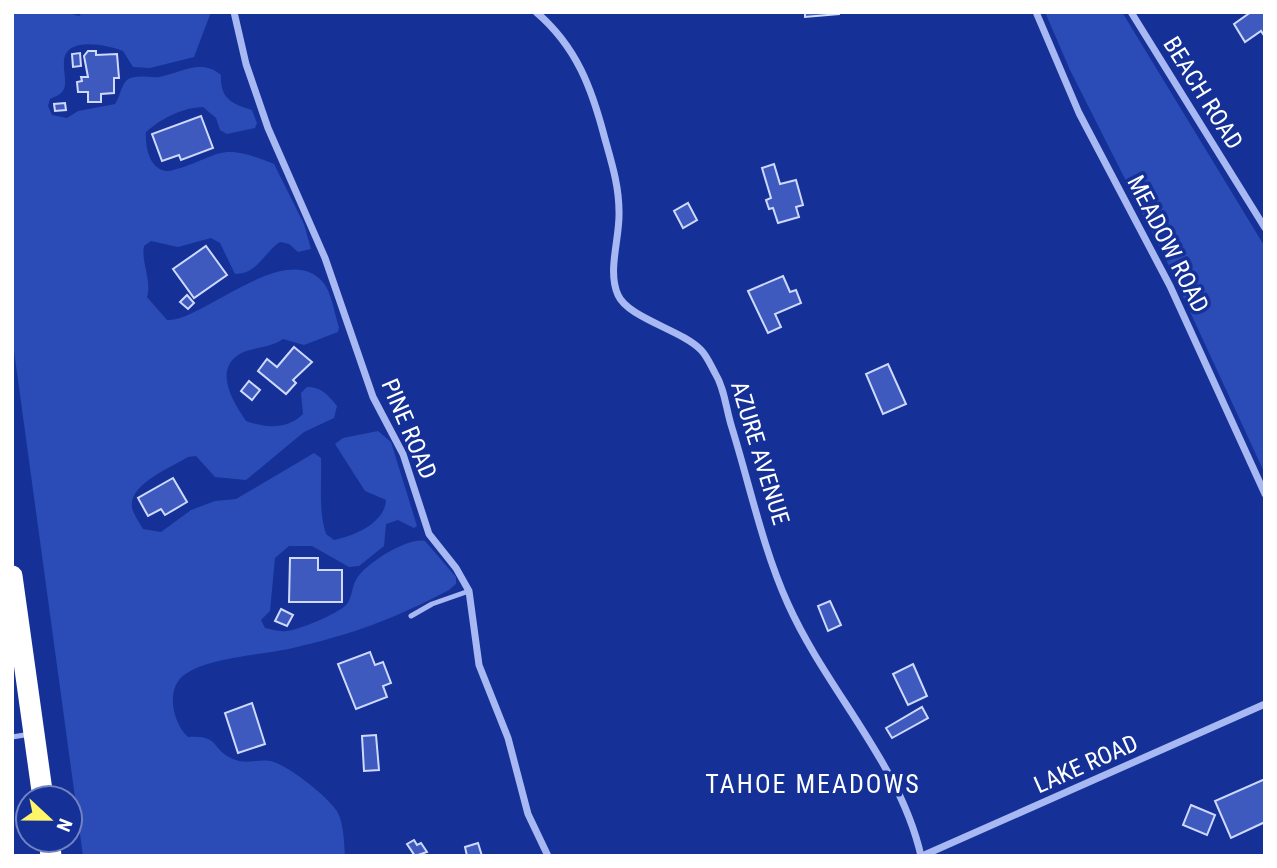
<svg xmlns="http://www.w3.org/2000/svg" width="1277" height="868" viewBox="0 0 1277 868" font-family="'Roboto Condensed',sans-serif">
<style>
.green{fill:#2b4bb6}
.building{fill:#3e5abe;stroke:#cfd9fc;stroke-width:2}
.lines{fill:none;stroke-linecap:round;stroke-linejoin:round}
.lane{stroke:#a7b8f2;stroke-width:5}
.street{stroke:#a7b8f2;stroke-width:7}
.highway{stroke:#fff;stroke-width:21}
.labels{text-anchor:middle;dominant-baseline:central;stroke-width:7;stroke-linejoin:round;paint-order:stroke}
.street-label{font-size:24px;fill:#fff;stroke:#153197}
.neighbourhood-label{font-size:26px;letter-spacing:2px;fill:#fff;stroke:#153197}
</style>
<rect width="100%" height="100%" fill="#153197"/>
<!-- green -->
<g class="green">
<path d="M 12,12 L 65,12 L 79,16 L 83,12 L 211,12 L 194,57 L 150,68 L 133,67 L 123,51 C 107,45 66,36 64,61 C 63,70 67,81 64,89 C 61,95 56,96 50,99 L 48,106 L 52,115 L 67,118 L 78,111 L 115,104 C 120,97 121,85 127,80 C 135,74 149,78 159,77 C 181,73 201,58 221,75 C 220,98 231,104 252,110 L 257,123 L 255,128 L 227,134 L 220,130 L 216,118 L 203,107 C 181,108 162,118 146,132 C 145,148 150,172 170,171 C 222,157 216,140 274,164 L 304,224 L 311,249 L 298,252 L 289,244 L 280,242 C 264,252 258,274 235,274 L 220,243 L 211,238 L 178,247 L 151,241 L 144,246 C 141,263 152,279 147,297 L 167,320 C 201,322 284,240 322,281 C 332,292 334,313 339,327 L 338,332 L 304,345 L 283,339 C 271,347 259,347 246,351 C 211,365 231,399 246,421 C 265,428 287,430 303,414 L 301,393 L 307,387 C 322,387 328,395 337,406 L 334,418 L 304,432 L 246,480 L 215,477 L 196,456 L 188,457 C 172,467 128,484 132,508 C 134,515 139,522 143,529 L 161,532 L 191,510 L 215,501 L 236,499 L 314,453 L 321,458 C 322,483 318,509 326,534 L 334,540 C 354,536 385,523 386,500 L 365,491 L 335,444 L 343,438 L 378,431 L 391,442 L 417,526 L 414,528 L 398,520 L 386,524 L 384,546 L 359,566 L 349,567 L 312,546 L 289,546 L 275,558 L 270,611 L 261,620 L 265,628 C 271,629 280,632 286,631 C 297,631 339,613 346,605 C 353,597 351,588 356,580 C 364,564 408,537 425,541 L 456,577 L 456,584 L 449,590 C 394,619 353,634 293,648 C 263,655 208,657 184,675 C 165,689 173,724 188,737 C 221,735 211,750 233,759 C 246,765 257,759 270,761 C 286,763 331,799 338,813 C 344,826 344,842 345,856 L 83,856 L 12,336 Z"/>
<path d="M 1045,12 L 1122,12 L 1265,247 L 1265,474 L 1168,264 L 1070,70 Z"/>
</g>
<!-- building -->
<g class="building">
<path d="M 805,12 L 839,12 L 839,14 L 805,17 Z"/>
<path d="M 1251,12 L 1265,12 L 1265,37 L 1261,31 L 1245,42 L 1234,24 Z"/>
<path d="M 88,51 L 96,51 L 96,55 L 117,54 L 119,78 L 114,78 L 114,93 L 101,94 L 101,102 L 88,102 L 88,92 L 78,92 L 77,82 L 82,81 L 81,77 L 88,77 L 84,56 Z"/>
<path d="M 80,53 L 81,66 L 73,67 L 72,54 Z"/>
<path d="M 65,103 L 66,110 L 55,111 L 54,104 Z"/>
<path d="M 201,116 L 213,148 L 181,160 L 179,155 L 162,161 L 152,134 Z"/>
<path d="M 774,164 L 780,184 L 796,180 L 803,205 L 796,207 L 799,217 L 778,223 L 773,208 L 769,209 L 766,200 L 771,198 L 762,168 Z"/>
<path d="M 688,203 L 697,220 L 683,228 L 674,211 Z"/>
<path d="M 206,246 L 227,275 L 194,298 L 173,269 Z"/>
<path d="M 783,276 L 790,292 L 796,290 L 801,303 L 775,314 L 781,327 L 768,333 L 748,291 Z"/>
<path d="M 187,295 L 194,303 L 188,309 L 180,302 Z"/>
<path d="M 294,347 L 312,362 L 293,380 L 296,383 L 286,394 L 258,371 L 267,359 L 277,367 Z"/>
<path d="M 888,364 L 906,404 L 883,414 L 866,374 Z"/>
<path d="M 249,381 L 260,390 L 252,400 L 241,391 Z"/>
<path d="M 173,478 L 187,502 L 165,515 L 161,509 L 148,516 L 138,498 Z"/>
<path d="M 290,558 L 318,558 L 318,570 L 342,570 L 342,602 L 289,602 Z"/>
<path d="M 830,601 L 841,625 L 828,631 L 818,606 Z"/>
<path d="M 281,609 L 293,615 L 287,626 L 275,621 Z"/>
<path d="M 370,652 L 375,665 L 383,662 L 391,683 L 383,686 L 387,697 L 356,709 L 338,664 Z"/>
<path d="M 913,664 L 927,696 L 908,705 L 893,674 Z"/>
<path d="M 252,703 L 265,744 L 238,753 L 225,713 Z"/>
<path d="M 922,707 L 928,718 L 892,738 L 886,728 Z"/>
<path d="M 376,735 L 379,770 L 364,771 L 362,736 Z"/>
<path d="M 1265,779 L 1265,822 L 1231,838 L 1215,801 Z"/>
<path d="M 1191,805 L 1215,815 L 1207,835 L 1183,825 Z"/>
<path d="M 414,840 L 417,845 L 421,843 L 427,852 L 415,856 L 407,844 Z"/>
<path d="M 478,843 L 482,856 L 467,856 L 465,847 Z"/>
</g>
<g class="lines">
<!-- lane -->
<g class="lane">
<path d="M 411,616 L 432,604 L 469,591"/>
<path d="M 12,737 L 31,734"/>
</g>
<!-- street -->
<g class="street">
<path d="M 234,12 L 246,64 L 268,128 L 325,258 L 373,397 L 403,454 L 429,534 L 456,568 L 469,591 L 479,665 L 508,738 L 528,814 L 548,856"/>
<path d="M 536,12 C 577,47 592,89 605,139 C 612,164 619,186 619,212 C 620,238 607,271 618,295 C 628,318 682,330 701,350 C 707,356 711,366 715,373 C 725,389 726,410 732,428 C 750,486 763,549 788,604 C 827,691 900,763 921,856"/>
<path d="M 1036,12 L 1079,113 L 1170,286 L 1265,494"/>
<path d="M 1131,12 L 1265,228"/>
<path d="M 922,856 L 1265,704"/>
</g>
<!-- highway -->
<g class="highway">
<path d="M 12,576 L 43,798"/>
<path d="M 49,840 L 51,856"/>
</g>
</g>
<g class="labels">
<!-- street labels -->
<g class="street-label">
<text transform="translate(1203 93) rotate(58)">BEACH ROAD</text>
<text transform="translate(1168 244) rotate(63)">MEADOW ROAD</text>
<text transform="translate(409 429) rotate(67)">PINE ROAD</text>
<text transform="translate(760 453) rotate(73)">AZURE AVENUE</text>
<text transform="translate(1086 764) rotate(-24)">LAKE ROAD</text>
</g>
<!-- neighbourhood labels -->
<g class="neighbourhood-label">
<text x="813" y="784">TAHOE MEADOWS</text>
</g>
</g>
<!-- border -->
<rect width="1277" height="868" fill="none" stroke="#ffffff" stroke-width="28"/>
<!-- north arrow -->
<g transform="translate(49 819) rotate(112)"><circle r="33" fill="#153197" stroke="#7383c1" stroke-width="2"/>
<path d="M0-5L12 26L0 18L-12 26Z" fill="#fff568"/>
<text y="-10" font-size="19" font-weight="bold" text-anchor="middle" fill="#ffffff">N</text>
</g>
</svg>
